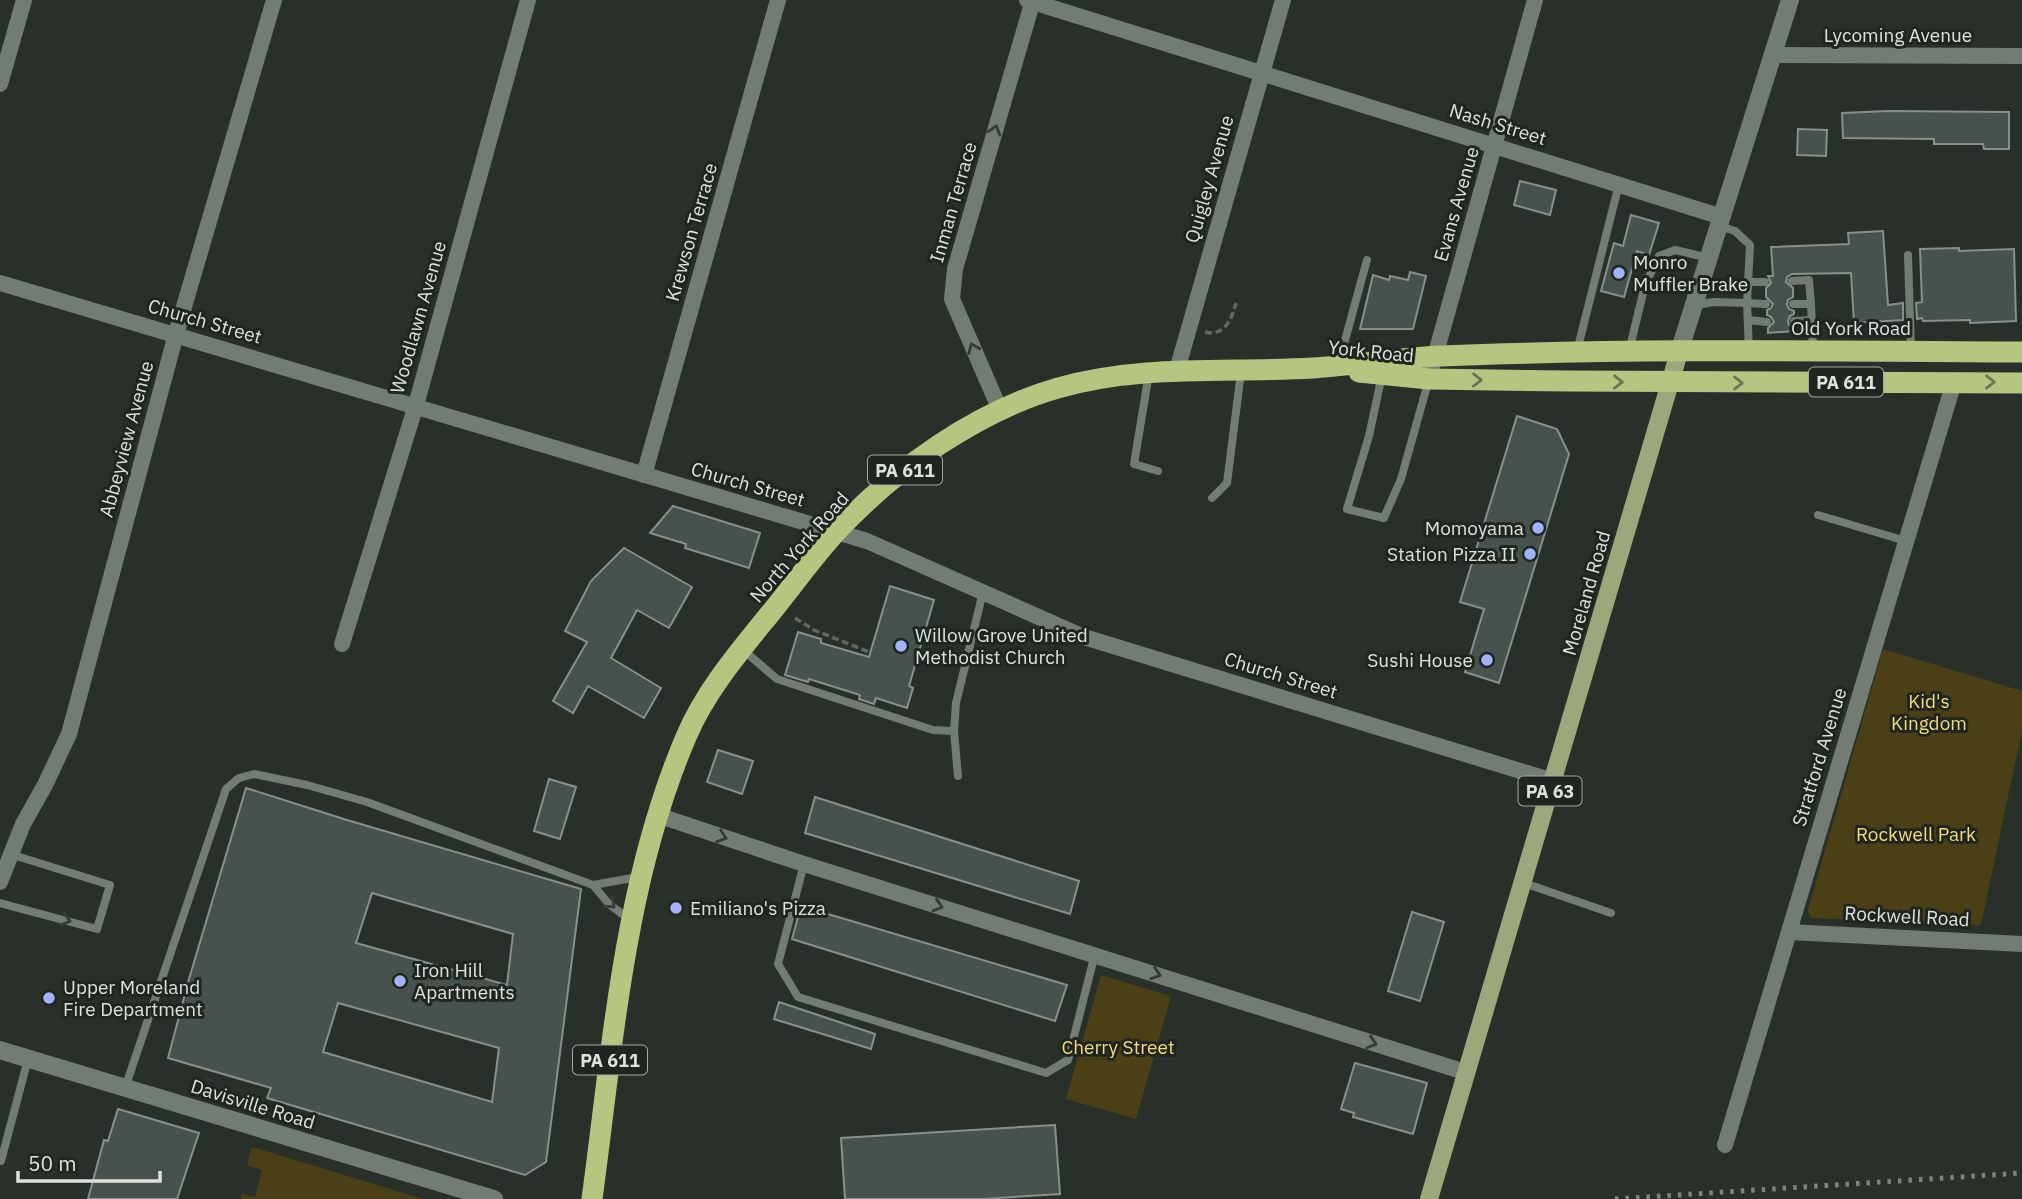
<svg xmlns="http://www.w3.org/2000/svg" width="2022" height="1199" viewBox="0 0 2022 1199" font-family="'IBM Plex Sans',sans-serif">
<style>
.green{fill:#4b4015}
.building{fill:#47524e;stroke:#85918d;stroke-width:2;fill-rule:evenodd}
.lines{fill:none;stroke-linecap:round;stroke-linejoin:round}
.path{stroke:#616761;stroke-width:3.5;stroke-dasharray:7 3.5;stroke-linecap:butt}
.lane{stroke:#737c73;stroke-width:8}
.street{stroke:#737c73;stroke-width:16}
.secondary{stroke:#737c73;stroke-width:18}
.primary{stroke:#9ba87b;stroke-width:18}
.highway{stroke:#b5c681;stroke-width:21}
.rail{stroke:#7e847e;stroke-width:5;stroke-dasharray:3.5 7;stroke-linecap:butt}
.oneway{stroke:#343c34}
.oneway2{stroke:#6a7650}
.poi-dot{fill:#a3b2fd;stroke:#1f261f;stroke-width:2.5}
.labels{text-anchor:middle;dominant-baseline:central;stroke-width:6;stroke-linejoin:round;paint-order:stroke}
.shield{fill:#1f261f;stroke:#a4aaa4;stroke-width:2}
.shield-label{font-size:18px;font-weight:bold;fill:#dde2dd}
.street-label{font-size:19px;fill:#dde2dd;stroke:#1f261f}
.poi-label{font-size:19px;fill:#dde2dd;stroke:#1f261f;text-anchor:start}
.park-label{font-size:19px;fill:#f5da7e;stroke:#1f261f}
</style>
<rect width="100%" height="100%" fill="#293029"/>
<!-- green -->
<g class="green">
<path d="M 1883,649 L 2022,691 L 2022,730 L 1981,925 L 1811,918 L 1808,910 Z"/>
<path d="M 1101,975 L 1171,996 L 1136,1119 L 1066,1099 Z"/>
<path d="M 252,1147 L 423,1199 L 241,1199 L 242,1194 L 255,1197 L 262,1170 L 247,1165 Z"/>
</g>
<!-- building -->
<g class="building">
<path d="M 1888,111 L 2009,112 L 2009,149 L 1984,149 L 1983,144 L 1934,144 L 1934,139 L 1843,138 L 1842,113 Z"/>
<path d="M 1798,129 L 1827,130 L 1826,156 L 1797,155 Z"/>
<path d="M 1520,181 L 1556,190 L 1550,215 L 1514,205 Z"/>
<path d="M 1631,215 L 1659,223 L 1649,255 L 1637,251 L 1624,297 L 1601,291 L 1614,243 L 1623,246 Z"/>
<path d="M 1883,231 L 1888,305 L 1903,303 L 1903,320 L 1854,323 L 1851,273 L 1792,274 L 1787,277 L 1786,282 L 1793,288 L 1793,297 L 1788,300 L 1787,305 L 1789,309 L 1794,311 L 1794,314 L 1790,316 L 1788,321 L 1789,325 L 1795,328 L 1795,331 L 1768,333 L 1768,328 L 1774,322 L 1771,317 L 1767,315 L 1767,310 L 1771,308 L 1773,304 L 1766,297 L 1766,288 L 1771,283 L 1768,276 L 1773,276 L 1771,247 L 1849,244 L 1848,233 Z"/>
<path d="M 1959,248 L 1959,251 L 2014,249 L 2016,321 L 1970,323 L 1970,320 L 1923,321 L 1922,318 L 1917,319 L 1916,303 L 1922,302 L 1920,249 Z"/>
<path d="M 1410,272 L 1426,276 L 1413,329 L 1360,329 L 1373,275 L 1389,280 L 1390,276 L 1408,280 Z"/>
<path d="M 1517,416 L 1557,429 L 1569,454 L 1499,683 L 1465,672 L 1484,609 L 1460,602 Z"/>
<path d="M 673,506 L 760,533 L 749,568 L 685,548 L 686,544 L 650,533 Z"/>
<path d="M 624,548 L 692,587 L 669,628 L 637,610 L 611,658 L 661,688 L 644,718 L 588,686 L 573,713 L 553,701 L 587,642 L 565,631 L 591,581 Z"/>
<path d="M 890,586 L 934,600 L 909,686 L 913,688 L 907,708 L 876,698 L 874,704 L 859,699 L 860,695 L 809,679 L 808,682 L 785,675 L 798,632 L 821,639 L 821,643 L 869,657 Z"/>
<path d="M 718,750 L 753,761 L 742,794 L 707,782 Z"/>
<path d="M 549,779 L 576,787 L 560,839 L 534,831 Z"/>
<path d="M 246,788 L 347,820 L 581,889 L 546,1162 L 525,1175 L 267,1098 L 271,1088 L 168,1058 L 189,979 ZM 372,893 L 513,934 L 507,985 L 356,943 ZM 338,1003 L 499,1048 L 492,1102 L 323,1052 Z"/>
<path d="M 815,797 L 1079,881 L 1070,914 L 805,833 Z"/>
<path d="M 801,906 L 1067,985 L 1055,1021 L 792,939 Z"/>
<path d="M 1412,912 L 1444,922 L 1420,1001 L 1388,991 Z"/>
<path d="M 779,1002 L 875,1034 L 871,1049 L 774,1019 Z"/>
<path d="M 1355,1063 L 1427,1083 L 1413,1134 L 1353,1117 L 1354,1113 L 1341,1109 Z"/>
<path d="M 118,1109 L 199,1133 L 177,1199 L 88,1199 L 104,1140 L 108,1141 Z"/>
<path d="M 1055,1125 L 1060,1194 L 983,1199 L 845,1199 L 841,1138 Z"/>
</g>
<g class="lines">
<!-- path -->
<g class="path">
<path d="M 1205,332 C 1224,337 1232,319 1236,303"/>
<path d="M 795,618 L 814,630 L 869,652"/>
</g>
<!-- lane -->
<g class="lane">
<path d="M 1719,226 L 1735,231 L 1750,245 L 1747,303 L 1766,304"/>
<path d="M 1908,255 L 1911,351"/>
<path d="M 1792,281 L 1809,280 L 1811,304"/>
<path d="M 1748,282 L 1765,282"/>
<path d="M 1793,304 L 1811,304 L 1813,350"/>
<path d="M 1696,305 L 1713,302 L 1747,303 L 1749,350"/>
<path d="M 1748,320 L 1767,322"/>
<path d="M 1794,321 L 1812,320"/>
<path d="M 1577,351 L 1619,184"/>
<path d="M 1629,351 L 1645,285 L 1659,256 L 1675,250 L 1709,258"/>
<path d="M 1339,362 L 1367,260"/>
<path d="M 1149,373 L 1134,464 L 1158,471"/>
<path d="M 1382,375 L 1369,436 L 1347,509 L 1384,518 L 1401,479 L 1429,379"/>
<path d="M 1212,498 L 1227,483 L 1241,372"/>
<path d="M 1818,515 L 1906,541"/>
<path d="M 742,649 L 777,679 L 933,730 L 954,731"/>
<path d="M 958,776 L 954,731 L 956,703 L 983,592"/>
<path d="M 804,864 L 778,964 L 798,997 L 1046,1073 L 1068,1060 L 1095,954"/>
<path d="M 1521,882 L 1611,913"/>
<path d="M 593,885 L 638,877"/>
<path d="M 0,903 L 97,929 L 110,885 L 10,854"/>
<path d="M 125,1088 L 226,789 L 239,778 L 254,774 L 307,785 L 367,802 L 593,885 L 609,904 L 630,920"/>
<path d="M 1,1161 L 28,1059"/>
</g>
<!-- street -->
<g class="street">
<path d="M 1027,0 L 1722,217"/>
<path d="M 1773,55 L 2022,56"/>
<path d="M 0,84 L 24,0"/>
<path d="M 0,283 L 867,541 L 1084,637 L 1553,781"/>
<path d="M 1432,367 L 1535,0"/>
<path d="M 1177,370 L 1283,0"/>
<path d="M 1000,410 L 952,299 L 955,269 L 1033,0"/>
<path d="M 644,475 L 778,0"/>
<path d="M 342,644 L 416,405 L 528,0"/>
<path d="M 657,815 L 804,864 L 1465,1072"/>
<path d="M 0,882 L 23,824 L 45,785 L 69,734 L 176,334 L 274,0"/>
<path d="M 1789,932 L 2022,944"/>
<path d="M 1725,1145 L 1954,382"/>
</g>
<!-- secondary -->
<g class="secondary">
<path d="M 1680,349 L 1790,0"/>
<path d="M 0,1050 L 494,1199"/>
</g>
<!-- primary -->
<path class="primary" d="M 1429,1199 L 1680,349"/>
<!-- highway -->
<g class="highway">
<path d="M 1359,372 L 1429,379 L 1567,381 L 2022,383"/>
<path d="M 592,1199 C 613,1044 624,882 686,737 C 705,692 738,653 769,615 C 792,587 813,557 837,531 C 895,469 977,411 1058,388 C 1142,364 1227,373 1313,368 C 1356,365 1398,358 1441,356 C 1634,348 1828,351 2022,352"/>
</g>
<!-- rail -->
<path class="rail" d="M 1615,1199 L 2022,1173"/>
</g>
<!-- one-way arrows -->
<defs><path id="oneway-chevron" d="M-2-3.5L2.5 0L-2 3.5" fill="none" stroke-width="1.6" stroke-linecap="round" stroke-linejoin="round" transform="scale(1.75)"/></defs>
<g class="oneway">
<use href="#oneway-chevron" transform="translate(995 130) rotate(-74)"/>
<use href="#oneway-chevron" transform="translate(973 348) rotate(-113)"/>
<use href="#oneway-chevron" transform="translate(722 837) rotate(19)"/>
<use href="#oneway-chevron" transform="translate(611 904) rotate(43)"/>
<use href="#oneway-chevron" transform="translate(938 906) rotate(17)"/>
<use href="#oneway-chevron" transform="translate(66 920) rotate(15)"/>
<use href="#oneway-chevron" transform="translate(1156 974) rotate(18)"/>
<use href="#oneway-chevron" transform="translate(1372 1043) rotate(18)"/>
</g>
<g class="oneway2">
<use href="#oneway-chevron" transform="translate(1477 380) rotate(1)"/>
<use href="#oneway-chevron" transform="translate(1618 382) rotate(1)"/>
<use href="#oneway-chevron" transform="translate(1990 382)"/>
<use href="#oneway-chevron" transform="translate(1738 383)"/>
</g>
<!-- markers -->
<g class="poi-dot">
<circle cx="1619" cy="273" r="7"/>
<circle cx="1538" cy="528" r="7"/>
<circle cx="1530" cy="554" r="7"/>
<circle cx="901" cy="646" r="7"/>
<circle cx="1487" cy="660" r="7"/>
<circle cx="676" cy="908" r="7"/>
<circle cx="400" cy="981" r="7"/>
<circle cx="49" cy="998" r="7"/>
</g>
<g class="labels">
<!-- shield labels -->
<g class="shield">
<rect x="1809" y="367.5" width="74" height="29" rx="5"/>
<rect x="868" y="455.5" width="74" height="29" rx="5"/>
<rect x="1518.5" y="776.5" width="63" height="29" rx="5"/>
<rect x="573" y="1045.5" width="74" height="29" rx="5"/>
</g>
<g class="shield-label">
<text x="1846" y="382">PA 611</text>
<text x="905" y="470">PA 611</text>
<text x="1550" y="791">PA 63</text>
<text x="610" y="1060">PA 611</text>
</g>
<!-- street labels -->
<g class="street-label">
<text x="1898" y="35">Lycoming Avenue</text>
<text transform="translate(1498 124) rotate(17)">Nash Street</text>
<text transform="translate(1209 179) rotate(-74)">Quigley Avenue</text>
<text transform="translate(953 202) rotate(-74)">Inman Terrace</text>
<text transform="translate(1456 204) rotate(-74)">Evans Avenue</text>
<text transform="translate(691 232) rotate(-74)">Krewson Terrace</text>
<text transform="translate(418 317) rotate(-74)">Woodlawn Avenue</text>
<text transform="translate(205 321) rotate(16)">Church Street</text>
<text x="1851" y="328">Old York Road</text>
<text transform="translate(1371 351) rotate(6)">York Road</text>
<text transform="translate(126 439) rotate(-75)">Abbeyview Avenue</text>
<text transform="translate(748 484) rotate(16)">Church Street</text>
<text transform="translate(799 547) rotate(-49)">North York Road</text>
<text transform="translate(1586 593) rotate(-74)">Moreland Road</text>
<text transform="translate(1281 675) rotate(17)">Church Street</text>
<text transform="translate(1819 757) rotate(-73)">Stratford Avenue</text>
<text transform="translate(1907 916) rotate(3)">Rockwell Road</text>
<text transform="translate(253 1104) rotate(17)">Davisville Road</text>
</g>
<!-- poi labels -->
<g class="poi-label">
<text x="1633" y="262">Monro<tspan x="1633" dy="22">Muffler Brake</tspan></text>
<text x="1524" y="528" text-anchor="end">Momoyama</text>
<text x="1516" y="554" text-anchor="end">Station Pizza II</text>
<text x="915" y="635">Willow Grove United<tspan x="915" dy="22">Methodist Church</tspan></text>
<text x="1473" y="660" text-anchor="end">Sushi House</text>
<text x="690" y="908">Emiliano's Pizza</text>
<text x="414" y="970">Iron Hill<tspan x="414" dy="22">Apartments</tspan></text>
<text x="63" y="987">Upper Moreland<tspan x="63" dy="22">Fire Department</tspan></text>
</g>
<!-- park labels -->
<g class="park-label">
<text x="1929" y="701">Kid's<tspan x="1929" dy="22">Kingdom</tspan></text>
<text x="1916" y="834">Rockwell Park</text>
<text x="1118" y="1047">Cherry Street</text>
</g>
</g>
<!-- scale -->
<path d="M18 1171v10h142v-10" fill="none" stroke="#dde2dd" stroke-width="3.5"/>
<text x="28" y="1171" font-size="21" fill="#dde2dd" stroke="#1f261f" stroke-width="5" paint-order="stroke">50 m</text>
</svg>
